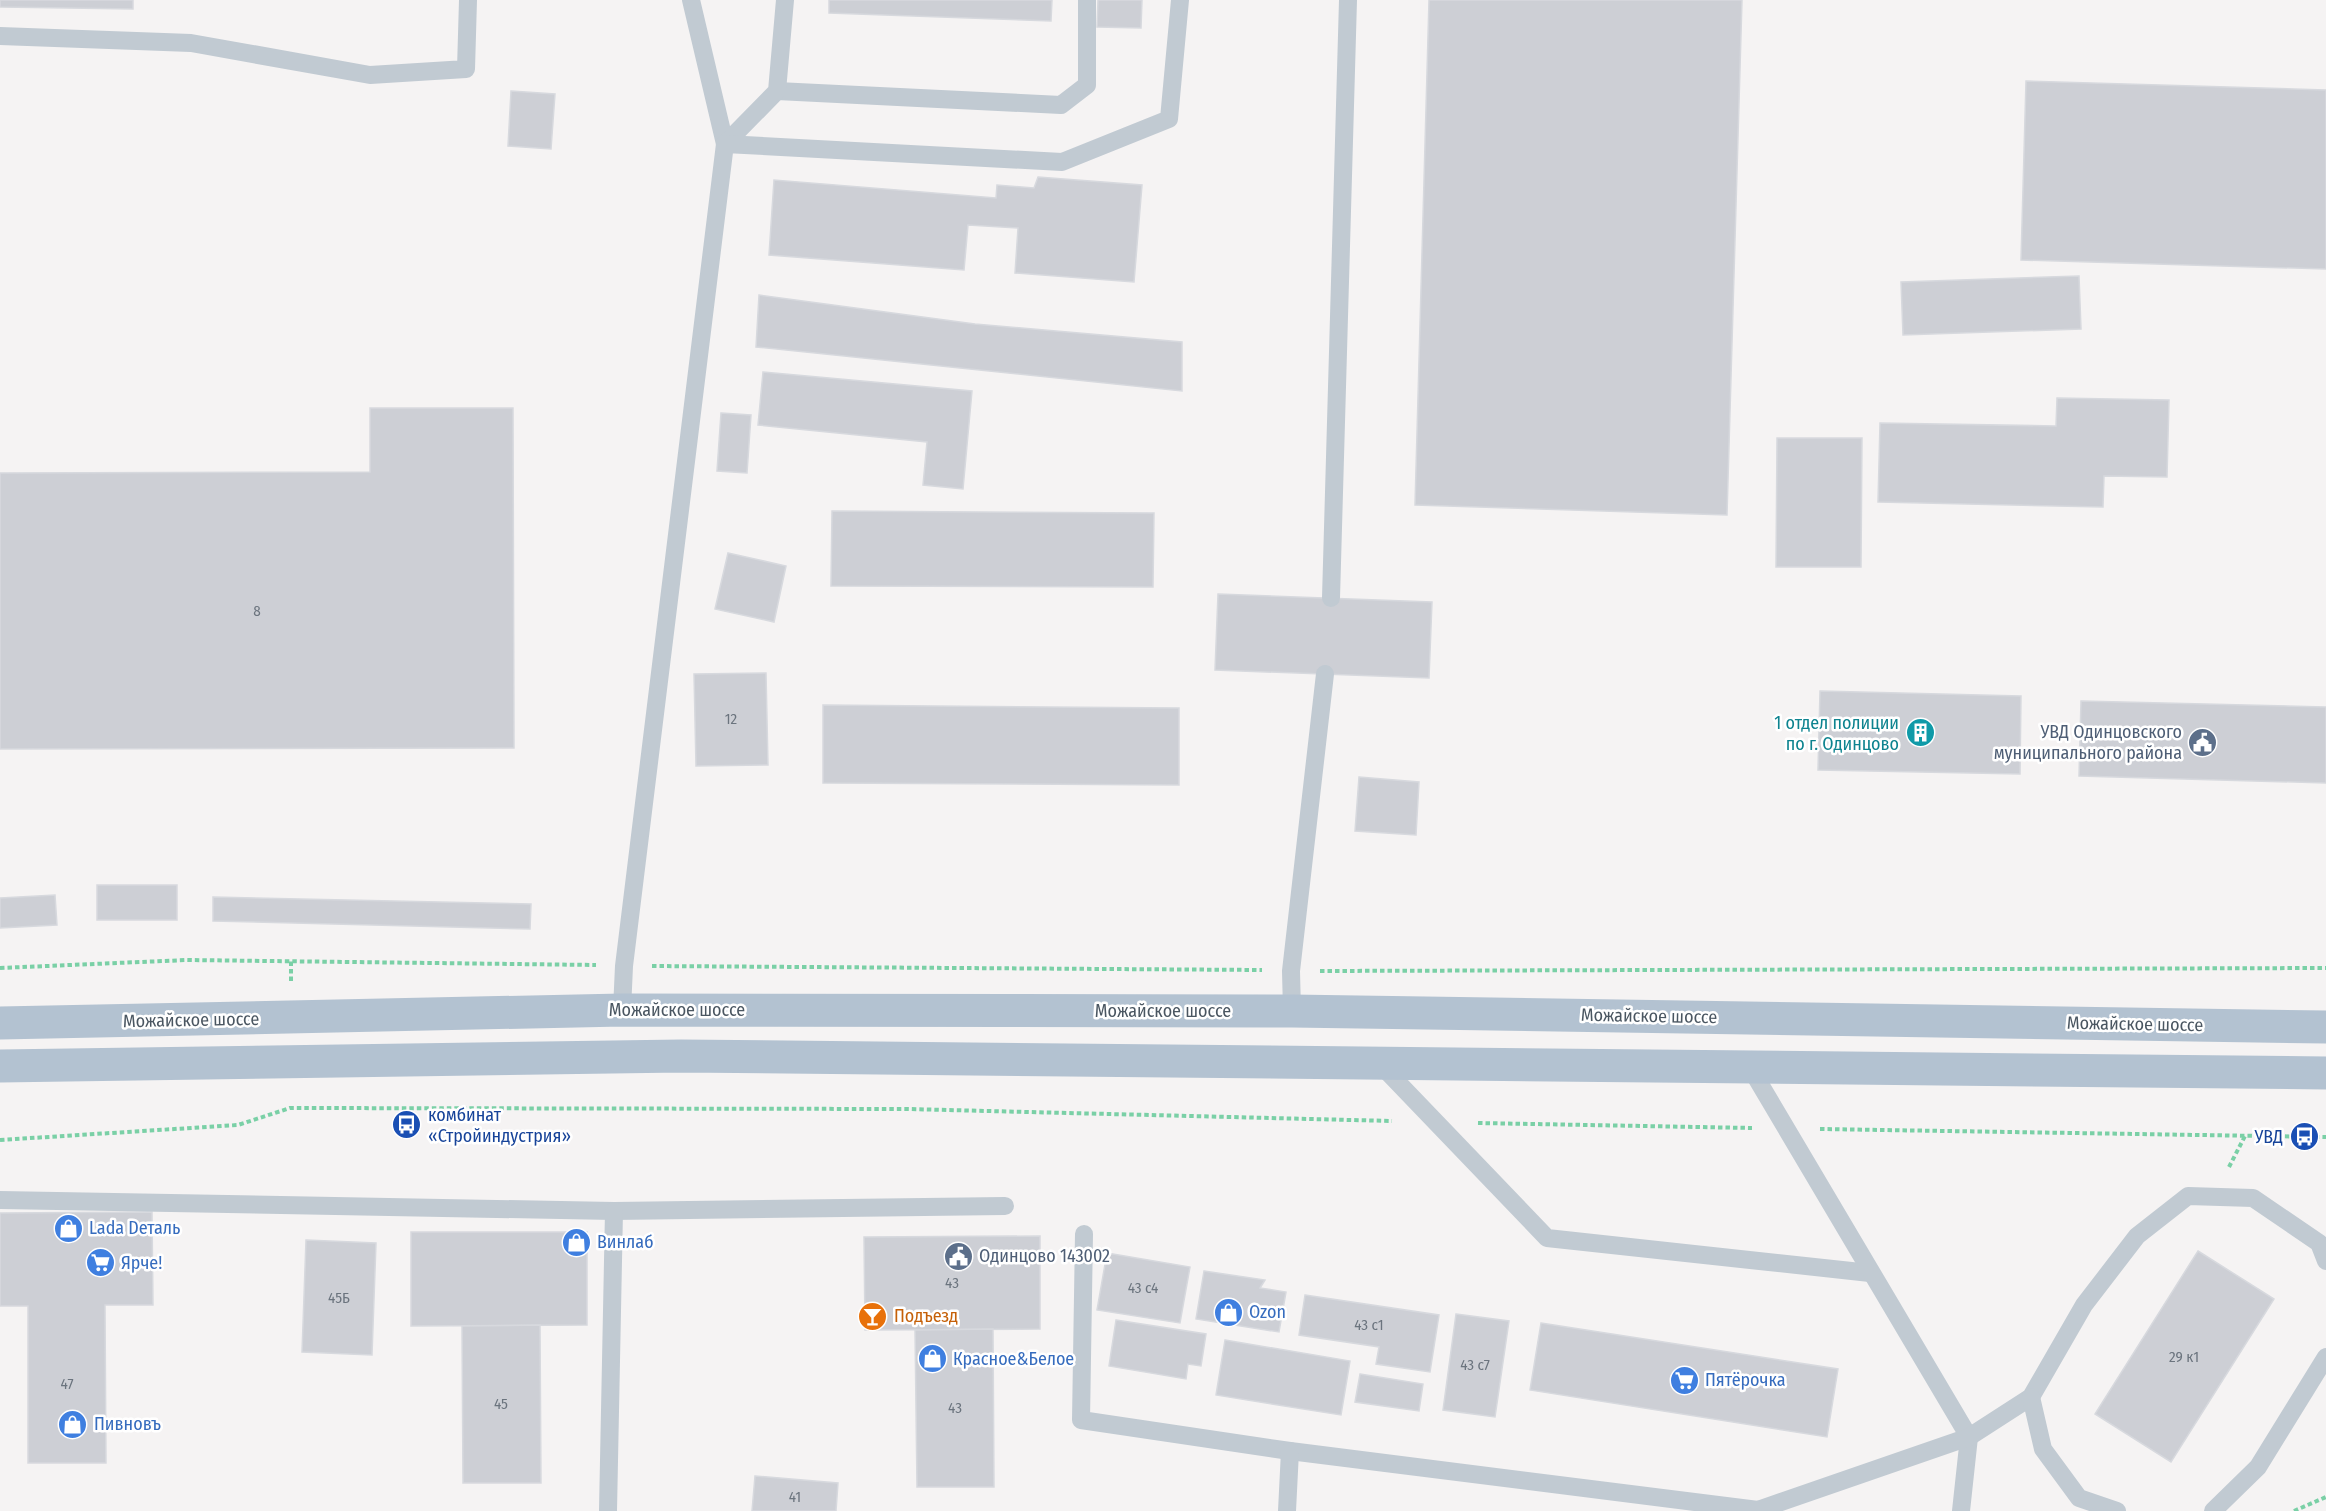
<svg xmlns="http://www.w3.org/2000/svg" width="2326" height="1511" viewBox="0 0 2326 1511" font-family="'Fira Sans Condensed',sans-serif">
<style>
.building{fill:#cdcfd5;stroke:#d7d9de;stroke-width:1.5}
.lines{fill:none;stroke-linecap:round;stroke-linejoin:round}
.path{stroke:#7ad0a6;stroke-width:4;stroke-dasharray:4.5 3;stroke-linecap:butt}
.service{stroke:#c1cad2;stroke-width:18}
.primary{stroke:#b3c2d1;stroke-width:33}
.labels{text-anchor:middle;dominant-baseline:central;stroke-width:5;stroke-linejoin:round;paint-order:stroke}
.number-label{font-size:15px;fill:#6b747e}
.culture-label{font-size:18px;fill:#0d838f;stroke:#fff;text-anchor:end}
.service-label{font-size:18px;fill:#4e5e75;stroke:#fff;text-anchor:end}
.street-label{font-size:18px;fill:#4a5661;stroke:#fff}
.transit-label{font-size:18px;fill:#164399;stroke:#fff;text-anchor:start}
.shop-label{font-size:18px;fill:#366cbe;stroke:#fff;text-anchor:start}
.food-label{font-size:18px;fill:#c56008;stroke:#fff;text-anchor:start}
</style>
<rect width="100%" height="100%" fill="#f5f3f3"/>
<!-- building -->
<g class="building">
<path d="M 0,0 L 133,0 L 133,9 L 0,7 Z"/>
<path d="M 829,0 L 1052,0 L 1051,21 L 829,13 Z"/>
<path d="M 1098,0 L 1142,0 L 1141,28 L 1097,27 Z"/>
<path d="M 1429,0 L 1742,0 L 1727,515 L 1415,505 Z"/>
<path d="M 2026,81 L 2326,90 L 2326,269 L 2021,260 Z"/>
<path d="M 511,91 L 555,94 L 551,149 L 508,146 Z"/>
<path d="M 1038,177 L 1142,185 L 1134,282 L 1015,273 L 1018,228 L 968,225 L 964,270 L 769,255 L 774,180 L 996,198 L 997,185 L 1034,188 Z"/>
<path d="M 2079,276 L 2081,329 L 1903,335 L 1901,282 Z"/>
<path d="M 759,295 L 975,324 L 1182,342 L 1182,391 L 756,347 Z"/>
<path d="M 763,372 L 972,391 L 963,489 L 923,485 L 927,442 L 758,425 Z"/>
<path d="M 2057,398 L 2169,400 L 2167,477 L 2104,476 L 2103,507 L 1878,502 L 1880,423 L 2056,426 Z"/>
<path d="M 370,408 L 513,408 L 514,748 L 0,749 L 0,473 L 370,472 Z"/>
<path d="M 721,413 L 751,415 L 747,473 L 717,471 Z"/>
<path d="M 1777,438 L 1862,438 L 1861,567 L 1776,567 Z"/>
<path d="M 832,511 L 1154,513 L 1153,587 L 831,586 Z"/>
<path d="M 728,553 L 786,566 L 774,622 L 715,609 Z"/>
<path d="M 1218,594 L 1432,602 L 1429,678 L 1215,670 Z"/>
<path d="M 766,673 L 768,765 L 696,766 L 694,674 Z"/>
<path d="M 1820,691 L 2021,696 L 2020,774 L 1818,770 Z"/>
<path d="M 2081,701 L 2326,707 L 2326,783 L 2079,776 Z"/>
<path d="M 823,705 L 1179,708 L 1179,785 L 823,783 Z"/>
<path d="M 1359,777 L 1419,782 L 1416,835 L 1355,831 Z"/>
<rect x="97" y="885" width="80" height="35"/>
<path d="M 55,895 L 57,925 L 0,928 L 0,898 Z"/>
<path d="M 213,897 L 531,904 L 530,929 L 213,921 Z"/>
<path d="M 152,1212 L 153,1305 L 105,1305 L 106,1463 L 28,1463 L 28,1306 L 0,1306 L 0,1213 Z"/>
<path d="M 411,1232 L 587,1232 L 587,1325 L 411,1326 Z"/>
<path d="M 1040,1236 L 1040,1329 L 865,1330 L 864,1237 Z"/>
<path d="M 306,1240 L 376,1243 L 372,1355 L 302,1352 Z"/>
<path d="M 2198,1251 L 2274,1299 L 2171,1462 L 2095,1414 Z"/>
<path d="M 1107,1253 L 1190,1267 L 1180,1323 L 1097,1310 Z"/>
<path d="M 1204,1271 L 1265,1280 L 1260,1288 L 1286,1292 L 1279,1332 L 1196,1319 Z"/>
<path d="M 1305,1295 L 1439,1315 L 1430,1372 L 1376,1364 L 1379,1347 L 1299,1335 Z"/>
<path d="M 1456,1314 L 1509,1321 L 1495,1417 L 1443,1410 Z"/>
<path d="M 1116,1320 L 1206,1334 L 1201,1366 L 1188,1364 L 1186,1379 L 1109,1366 Z"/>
<path d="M 1541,1323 L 1838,1369 L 1827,1437 L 1530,1390 Z"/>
<path d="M 540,1325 L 541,1483 L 463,1483 L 462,1326 Z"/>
<path d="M 993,1329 L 994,1487 L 917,1487 L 915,1330 Z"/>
<path d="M 1225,1340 L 1350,1361 L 1341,1415 L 1216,1395 Z"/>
<path d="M 1360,1374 L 1423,1384 L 1419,1411 L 1355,1402 Z"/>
<path d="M 755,1476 L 838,1483 L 836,1511 L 752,1511 Z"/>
</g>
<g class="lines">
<!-- path -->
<g class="path">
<path d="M 652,966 L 1262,970"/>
<path d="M 0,968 L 187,960 L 596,965"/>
<path d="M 1320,971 L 2326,968"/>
<path d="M 291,981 L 291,961"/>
<path d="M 1478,1123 L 1752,1128"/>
<path d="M 1820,1129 L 2326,1137"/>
<path d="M 0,1140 L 238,1125 L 290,1108 L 907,1109 L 1392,1121"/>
<path d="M 2229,1167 L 2245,1136"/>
<path d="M 2294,1511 L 2326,1497"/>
</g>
<!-- service -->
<g class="service">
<path d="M 691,0 L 725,144"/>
<path d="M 0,36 L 191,43 L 370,75 L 466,69 L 468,0"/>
<path d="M 777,91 L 1061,105 L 1087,85 L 1087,0"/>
<path d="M 725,144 L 777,91 L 785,0"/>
<path d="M 1331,598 L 1348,0"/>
<path d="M 622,1010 L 624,966 L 725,144 L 1062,162 L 1169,119 L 1180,0"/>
<path d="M 1292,1011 L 1291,971 L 1325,674"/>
<path d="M 1381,1065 L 1547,1238 L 1870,1273"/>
<path d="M 1751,1069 L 1969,1437 L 1961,1511"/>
<path d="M 0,1200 L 614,1211 L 1005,1206"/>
<path d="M 1084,1234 L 1081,1420 L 1290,1451 L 1758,1510 L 1969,1437 L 2031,1397 L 2084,1305 L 2137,1236 L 2188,1196 L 2253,1198 L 2319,1243 L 2326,1261"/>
<path d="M 2031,1397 L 2043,1449 L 2079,1498 L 2117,1511"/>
<path d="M 608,1511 L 614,1211"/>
<path d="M 1287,1511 L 1290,1451"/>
<path d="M 2213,1511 L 2258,1467 L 2326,1357"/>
</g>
<!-- primary -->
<g class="primary">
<path d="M 0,1023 L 622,1010 L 1292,1011 L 2326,1027"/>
<path d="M 0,1066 L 681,1056 L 2326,1073"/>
</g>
</g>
<!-- icons -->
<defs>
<symbol id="building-disc" viewBox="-11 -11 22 22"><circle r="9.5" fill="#0f9aa8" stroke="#fff"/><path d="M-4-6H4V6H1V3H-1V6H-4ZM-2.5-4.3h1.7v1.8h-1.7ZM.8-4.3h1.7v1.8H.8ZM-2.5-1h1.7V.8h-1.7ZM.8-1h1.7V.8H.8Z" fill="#fff"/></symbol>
<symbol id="civic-disc" viewBox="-11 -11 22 22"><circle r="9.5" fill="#5c6f8a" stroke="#fff"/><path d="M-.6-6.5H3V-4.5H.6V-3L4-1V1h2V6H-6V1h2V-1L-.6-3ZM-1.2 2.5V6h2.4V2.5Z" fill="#fff"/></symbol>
<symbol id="bus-disc" viewBox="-11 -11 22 22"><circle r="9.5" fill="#1a4fb4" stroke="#fff"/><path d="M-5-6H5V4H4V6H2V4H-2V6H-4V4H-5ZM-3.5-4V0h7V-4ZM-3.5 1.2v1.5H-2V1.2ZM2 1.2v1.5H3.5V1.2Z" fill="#fff"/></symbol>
<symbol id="shop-disc" viewBox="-11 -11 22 22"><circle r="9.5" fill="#3f7fe0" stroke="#fff"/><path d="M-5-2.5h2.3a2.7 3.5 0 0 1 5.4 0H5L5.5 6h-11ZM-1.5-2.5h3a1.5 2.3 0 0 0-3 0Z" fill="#fff"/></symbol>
<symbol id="supermarket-disc" viewBox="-11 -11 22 22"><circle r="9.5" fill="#3f7fe0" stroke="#fff"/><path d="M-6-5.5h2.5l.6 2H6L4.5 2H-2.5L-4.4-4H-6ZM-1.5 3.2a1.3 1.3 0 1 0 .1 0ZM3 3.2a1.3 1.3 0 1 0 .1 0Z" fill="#fff"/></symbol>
<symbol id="bar-disc" viewBox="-11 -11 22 22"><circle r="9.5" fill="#e8710a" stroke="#fff"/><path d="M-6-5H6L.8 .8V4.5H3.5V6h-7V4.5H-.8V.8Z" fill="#fff"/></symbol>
</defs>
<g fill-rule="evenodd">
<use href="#building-disc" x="1904" y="716" width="33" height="33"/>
<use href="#civic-disc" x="2186" y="726" width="33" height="33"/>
<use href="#bus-disc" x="390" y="1108" width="33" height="33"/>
<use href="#bus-disc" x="2288" y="1120" width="33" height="33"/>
<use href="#shop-disc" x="52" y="1212" width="33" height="33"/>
<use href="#shop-disc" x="560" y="1226" width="33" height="33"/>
<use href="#civic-disc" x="942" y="1240" width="33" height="33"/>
<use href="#supermarket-disc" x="84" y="1246" width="33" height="33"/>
<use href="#shop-disc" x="1212" y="1296" width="33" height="33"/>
<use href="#bar-disc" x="856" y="1300" width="33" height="33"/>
<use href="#shop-disc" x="916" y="1342" width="33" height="33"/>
<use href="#supermarket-disc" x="1668" y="1364" width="33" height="33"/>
<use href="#shop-disc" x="56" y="1408" width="33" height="33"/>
</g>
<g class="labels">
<!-- number labels -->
<g class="number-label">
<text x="257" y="611">8</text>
<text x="731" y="719">12</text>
<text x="952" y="1283">43</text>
<text x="1143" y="1288">43 с4</text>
<text x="339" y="1298">45Б</text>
<text x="1369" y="1325">43 с1</text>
<text x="2184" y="1357">29 к1</text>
<text x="1475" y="1365">43 с7</text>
<text x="67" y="1384">47</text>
<text x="501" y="1404">45</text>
<text x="955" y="1408">43</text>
<text x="795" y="1497">41</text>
</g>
<!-- culture labels -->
<g class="culture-label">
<text x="1899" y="723">1 отдел полиции<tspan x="1899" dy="21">по г. Одинцово</tspan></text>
</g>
<!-- service labels -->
<g class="service-label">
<text x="2182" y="732">УВД Одинцовского<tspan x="2182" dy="21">муниципального района</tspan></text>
<text x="979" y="1256" text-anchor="start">Одинцово 143002</text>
</g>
<!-- street labels -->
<g class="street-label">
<text x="677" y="1010">Можайское шоссе</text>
<text x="1163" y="1011">Можайское шоссе</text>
<text transform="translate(1649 1016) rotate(1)">Можайское шоссе</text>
<text transform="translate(191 1020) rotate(-1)">Можайское шоссе</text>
<text transform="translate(2135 1024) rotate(1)">Можайское шоссе</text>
</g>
<!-- transit labels -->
<g class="transit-label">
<text x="428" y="1115">комбинат<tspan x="428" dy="21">«Стройиндустрия»</tspan></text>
<text x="2283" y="1137" text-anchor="end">УВД</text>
</g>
<!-- shop labels -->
<g class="shop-label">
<text x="89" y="1228">Lada Dеталь</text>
<text x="597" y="1242">Винлаб</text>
<text x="121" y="1263">Ярче!</text>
<text x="1249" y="1312">Ozon</text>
<text x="953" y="1359">Красное&amp;Белое</text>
<text x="1705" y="1380">Пятёрочка</text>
<text x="94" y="1424">Пивновъ</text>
</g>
<!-- food labels -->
<g class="food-label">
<text x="894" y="1316">Подъезд</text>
</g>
</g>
</svg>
